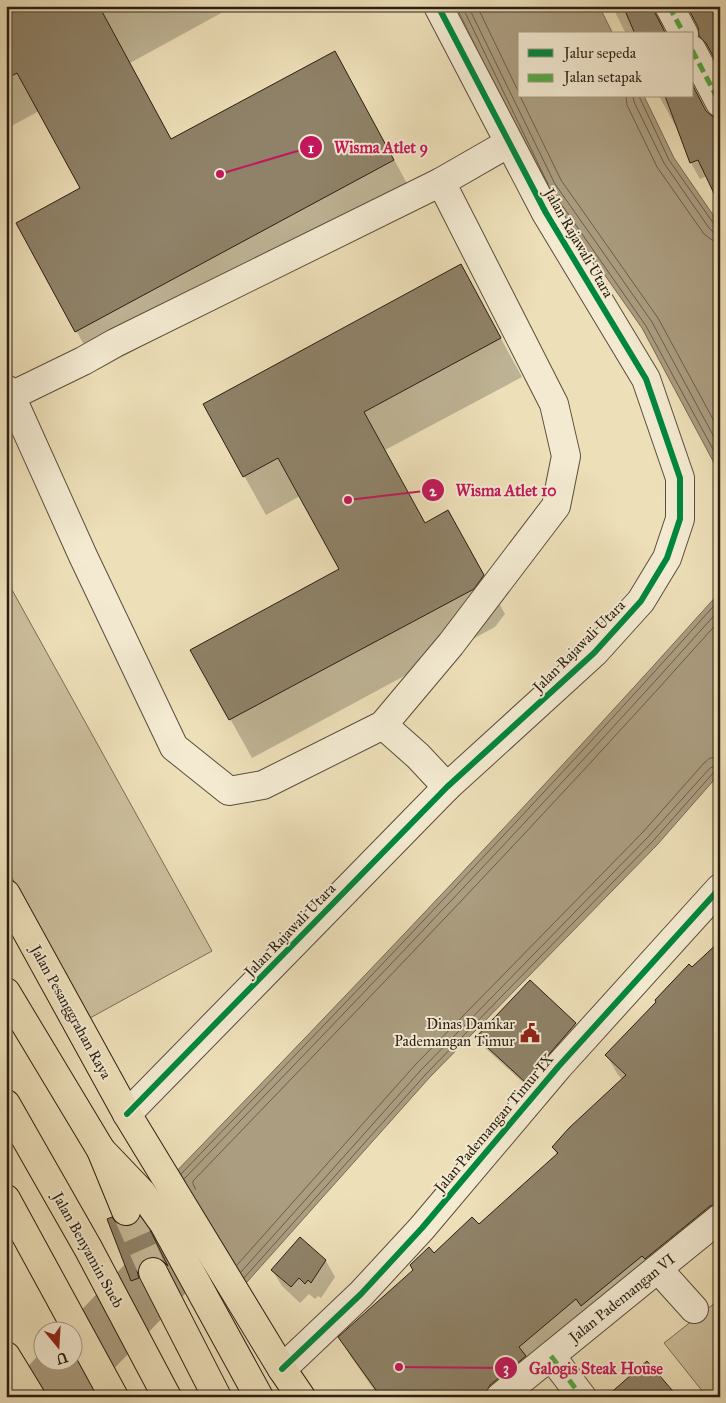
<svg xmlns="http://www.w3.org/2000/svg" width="726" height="1403" viewBox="0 0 726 1403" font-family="'IM FELL Great Primer',serif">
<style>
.green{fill:#ccbe9c;stroke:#7b6e57}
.water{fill:#ab9d80;stroke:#776a54}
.shadow{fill:#0003}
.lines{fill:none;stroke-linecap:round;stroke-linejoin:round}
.shore{stroke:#6a5e49;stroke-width:1}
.river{stroke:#ab9d80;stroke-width:64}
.building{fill:#8f8268;stroke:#2a1e12}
.highway-tunnel{stroke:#c6b897;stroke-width:28;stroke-dasharray:28 14;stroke-linecap:butt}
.minor-casing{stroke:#5b4e3c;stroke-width:30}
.major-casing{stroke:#2a1e12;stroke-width:30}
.highway-casing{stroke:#2a1e12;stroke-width:30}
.minor{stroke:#f3ead1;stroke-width:28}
.major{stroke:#eddfb8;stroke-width:28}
.highway{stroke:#eddfb8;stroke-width:28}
.quiet{stroke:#53aa42;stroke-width:5;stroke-dasharray:10 5;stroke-linecap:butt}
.cycleway-casing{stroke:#f3ead1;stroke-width:9}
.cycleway{stroke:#00873e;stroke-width:6}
.labels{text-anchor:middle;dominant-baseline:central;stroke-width:4;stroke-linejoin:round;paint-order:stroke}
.street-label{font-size:15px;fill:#2a1e12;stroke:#f3ead1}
.poi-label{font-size:15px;fill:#2a1e12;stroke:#f3ead1;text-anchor:end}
.leader{fill:none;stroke:#c2185b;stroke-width:2}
.callout-dot{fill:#c2185b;stroke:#f3ead1;stroke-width:2}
.mark-label{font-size:15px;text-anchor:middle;font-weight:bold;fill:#fff}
.callout-label{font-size:16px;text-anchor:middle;font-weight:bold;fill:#c2185b;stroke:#f3ead1;stroke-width:4;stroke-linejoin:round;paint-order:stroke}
</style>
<rect width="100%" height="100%" fill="#eddfb8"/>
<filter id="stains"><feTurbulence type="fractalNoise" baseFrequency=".004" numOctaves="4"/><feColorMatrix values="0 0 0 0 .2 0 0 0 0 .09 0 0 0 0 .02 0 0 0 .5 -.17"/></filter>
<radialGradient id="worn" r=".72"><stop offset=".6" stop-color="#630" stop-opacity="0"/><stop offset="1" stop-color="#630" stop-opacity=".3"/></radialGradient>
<!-- green -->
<g class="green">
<path d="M 6,579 L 212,951 L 90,1018 L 6,867 Z"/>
<path d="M 720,1299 L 720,1397 L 707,1397 L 664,1343 Z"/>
</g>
<!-- water -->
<g class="water">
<path d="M 456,6 L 599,6 L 613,34 L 520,34 L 520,96 L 644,96 L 674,158 L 720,225 L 720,474 L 642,328 L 545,190 Z"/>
<path d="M 720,592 L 720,773 L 657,845 L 430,1077 L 230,1301 L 169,1179 C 356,986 541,792 720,592 Z"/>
</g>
<!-- shadow -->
<g class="shadow">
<path d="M 6,6 L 234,6 L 130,63 L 171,140 L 335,52 L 415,198 L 98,370 L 17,224 L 82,189 L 39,111 L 6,129 Z"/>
<path d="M 612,6 L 678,6 L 662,22 L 665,34 L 626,34 Z"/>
<path d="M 681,6 L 720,6 L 720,66 L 700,36 L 699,26 L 692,13 L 687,8 Z"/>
<path d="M 659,96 L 692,96 L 707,176 L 700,179 L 691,163 L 681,136 Z"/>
<path d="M 482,304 L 522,377 L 385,450 L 425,524 L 470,550 L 505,614 L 495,627 L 252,758 L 192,650 L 341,570 L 300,496 L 266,515 L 204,404 Z"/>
<path d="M 720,942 L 720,1226 L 510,1397 L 379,1397 L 351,1357 L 340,1338 L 434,1255 L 479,1226 L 557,1155 L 553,1147 L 623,1080 L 618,1075 L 607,1056 Z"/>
<path d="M 530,982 L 575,1024 L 580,1032 L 530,1089 L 482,1045 L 478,1037 Z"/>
<path d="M 116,1225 L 160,1250 L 173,1277 L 163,1272 L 146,1288 L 147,1294 L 142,1296 L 132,1280 Z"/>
<path d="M 300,1238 L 326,1261 L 335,1277 L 321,1298 L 318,1296 L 315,1299 L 309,1294 L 300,1303 L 282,1286 L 272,1270 Z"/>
</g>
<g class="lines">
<!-- shore -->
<g class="shore">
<path d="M 462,6 L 548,184"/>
<path d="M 468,6 L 555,184 L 652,322 L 720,448"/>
<path d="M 477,6 L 520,95"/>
<path d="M 520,96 L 561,180 L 658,318 L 720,432"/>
<path d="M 626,96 L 627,105 L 657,167 L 704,234 L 712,240 L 720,241"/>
<path d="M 633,96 L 634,102 L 664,163 L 709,228 L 713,232 L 720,233"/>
<path d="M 639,96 L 669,160 L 714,224 L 720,227"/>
<path d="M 550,188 L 646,326 L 720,462"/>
<path d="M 181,1174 C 363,985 545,795 720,599"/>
<path d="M 184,1179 C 365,992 546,804 720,609"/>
<path d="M 217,1232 L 193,1184 L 193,1181 C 371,996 549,812 720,620"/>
<path d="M 237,1265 L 416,1064 L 643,832 L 704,763 L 710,758 L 720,757"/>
<path d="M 241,1272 L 421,1070 L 648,837 L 710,768 L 720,764"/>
<path d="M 244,1278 L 426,1074 L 653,841 L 714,772 L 720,771"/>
</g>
<!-- river -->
<path class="river" d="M 43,1397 L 231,1199"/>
</g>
<!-- building -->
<g class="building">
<path d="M 6,6 L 99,6 L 171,139 L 335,51 L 394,160 L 75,332 L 16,223 L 80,188 L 17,73 L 6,79 Z"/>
<path d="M 623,6 L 653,6 L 655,13 L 666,34 L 635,34 Z"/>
<path d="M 687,6 L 720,9 L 720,69 L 706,43 L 699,36 L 698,27 Z"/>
<path d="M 692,84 L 706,111 L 712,116 L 720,119 L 720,206 L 698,160 L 690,163 L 665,96 L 692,96 Z"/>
<path d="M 461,264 L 501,338 L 364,412 L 425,523 L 448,510 L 484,575 L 474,589 L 229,720 L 190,650 L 339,569 L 278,458 L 243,477 L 203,404 Z"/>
<path d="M 720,941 L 720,1203 L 710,1206 L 645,1259 L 642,1256 L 581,1306 L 576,1299 L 519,1347 L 526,1356 L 490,1385 L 485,1394 L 481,1397 L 381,1397 L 338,1337 L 413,1270 L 410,1265 L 429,1247 L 434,1253 L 472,1217 L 479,1224 L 558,1153 L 552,1147 L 569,1128 L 626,1075 L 605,1055 L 656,1002 L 655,1000 L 689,964 L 692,967 Z"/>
<path d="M 530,980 L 576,1023 L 525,1082 L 476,1037 Z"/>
<path d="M 112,1217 L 117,1224 L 124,1226 L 132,1225 L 140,1217 L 151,1232 L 168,1266 L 161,1259 L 153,1256 L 146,1258 L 140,1264 L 137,1271 L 139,1278 L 131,1281 L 107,1219 Z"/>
<path d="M 300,1237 L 326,1260 L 311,1283 L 308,1280 L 305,1284 L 299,1278 L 291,1287 L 271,1270 Z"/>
<path d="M 647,1361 L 678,1397 L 606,1397 Z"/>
</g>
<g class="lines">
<!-- highway-tunnel -->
<path class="highway-tunnel" d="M 126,1211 L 153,1272"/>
<defs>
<g id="minor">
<path d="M 669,6 L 684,34"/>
<path d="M 692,50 L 720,103"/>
<path d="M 6,389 L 11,396 L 83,361 L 115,343 L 441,182 L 509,143"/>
<path d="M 11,396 L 83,556 L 174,747 L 229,791 L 263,785 L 383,725 L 451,644 L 556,506 L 566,456 L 554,404 L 441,182"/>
<path d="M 383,725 L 418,756 L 447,787"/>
<path d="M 127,1114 L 447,787 L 594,653 L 641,601 L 667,558 L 680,519 L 680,478 L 646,379 L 546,213 L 438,6"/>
<path d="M 658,1269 L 694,1309"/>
<path d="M 551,1356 L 582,1397"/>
<path d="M 282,1369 L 361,1294 L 422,1228 L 558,1067 L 720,888"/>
<path d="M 500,1397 L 720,1218"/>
</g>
<g id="major">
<path d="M 6,894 L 127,1114 L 282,1369 L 301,1397"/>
<path d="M 6,1104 L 88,1248 L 167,1397"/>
<path d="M 6,1199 L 114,1397"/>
<path d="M 6,1356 L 31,1397"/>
</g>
<g id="highway">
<path d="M 6,992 L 101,1150 L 126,1211"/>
<path d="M 101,1150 L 142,1193 L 164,1224 L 259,1397"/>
<path d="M 153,1272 L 217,1397"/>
</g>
</defs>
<!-- minor casing -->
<use href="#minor" class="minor-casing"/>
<!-- major casing -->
<use href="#major" class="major-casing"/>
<!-- highway casing -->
<use href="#highway" class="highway-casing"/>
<!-- minor -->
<use href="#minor" class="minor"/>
<!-- major -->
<use href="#major" class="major"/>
<!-- highway -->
<use href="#highway" class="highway"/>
<!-- quiet -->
<g class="quiet">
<path d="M 669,6 L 684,34"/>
<path d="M 692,50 L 720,103"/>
<path d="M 551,1356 L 582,1397"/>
</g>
<defs>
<g id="cycleway">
<path d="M 127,1114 L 447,787 L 594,653 L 641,601 L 667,558 L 680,519 L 680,478 L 646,379 L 546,213 L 438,6"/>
<path d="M 282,1369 L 361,1294 L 422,1228 L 558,1067 L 720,888"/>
</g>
</defs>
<!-- cycleway casing -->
<use href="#cycleway" class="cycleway-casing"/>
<!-- cycleway -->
<use href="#cycleway" class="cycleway"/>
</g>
<!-- icons -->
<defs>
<symbol id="civic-bare" viewBox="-9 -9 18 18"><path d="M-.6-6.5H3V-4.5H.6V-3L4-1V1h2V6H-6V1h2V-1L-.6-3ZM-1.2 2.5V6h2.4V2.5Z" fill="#8f2418" stroke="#f3ead1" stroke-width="2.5" paint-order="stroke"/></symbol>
</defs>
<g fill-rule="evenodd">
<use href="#civic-bare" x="516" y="1019" width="28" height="28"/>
</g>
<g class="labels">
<!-- street labels -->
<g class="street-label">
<text transform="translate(579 243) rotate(60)">Jalan Rajawali Utara</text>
<text transform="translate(579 646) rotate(-45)">Jalan Rajawali Utara</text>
<text transform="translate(290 930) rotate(-46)">Jalan Rajawali Utara</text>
<text transform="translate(71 1012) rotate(61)">Jalan Pesanggrahan Raya</text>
<text transform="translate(494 1123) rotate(-50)">Jalan Pademangan Timur IX</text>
<text transform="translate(88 1250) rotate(61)">Jalan Benyamin Sueb</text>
<text transform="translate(622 1298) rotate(-39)">Jalan Pademangan VI</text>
</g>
<!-- poi labels -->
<g class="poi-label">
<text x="515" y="1024">Dinas Damkar<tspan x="515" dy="17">Pademangan Timur</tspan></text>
</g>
</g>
<!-- callouts -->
<path class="leader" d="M220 174L311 147M348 500L433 490M399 1367L506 1368"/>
<g class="callout-dot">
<circle cx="220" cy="174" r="5"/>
<circle cx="348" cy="500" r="5"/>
<circle cx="399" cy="1367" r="5"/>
<circle cx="311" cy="147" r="12"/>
<circle cx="433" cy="490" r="12"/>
<circle cx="506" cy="1368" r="12"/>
</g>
<g class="mark-label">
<text x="311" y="153">1</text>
<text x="433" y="496">2</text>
<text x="506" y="1373">3</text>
</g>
<g class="callout-label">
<text x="381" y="153">Wisma Atlet 9</text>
<text x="506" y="496">Wisma Atlet 10</text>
<text x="596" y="1374">Galogis Steak House</text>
</g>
<!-- margin -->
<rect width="726" height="1403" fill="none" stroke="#eddfb8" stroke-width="25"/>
<rect x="8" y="8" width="711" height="1388" fill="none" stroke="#2a1e12" stroke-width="2.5"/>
<rect x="12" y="12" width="701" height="1378" fill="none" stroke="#2a1e12"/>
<!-- legend -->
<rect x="518" y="32" width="175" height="65" fill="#f3ead1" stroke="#a39885"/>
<rect x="528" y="49" width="25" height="8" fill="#00873e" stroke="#a39885"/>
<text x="564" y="58" font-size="15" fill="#2a1e12">Jalur sepeda</text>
<rect x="528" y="74" width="25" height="8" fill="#53aa42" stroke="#a39885"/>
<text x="564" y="82" font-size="15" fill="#2a1e12">Jalan setapak</text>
<!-- north arrow -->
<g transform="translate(58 1346) rotate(162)"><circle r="24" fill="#f3ead1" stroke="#a39885"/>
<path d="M0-4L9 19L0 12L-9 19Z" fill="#8f2418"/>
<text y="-8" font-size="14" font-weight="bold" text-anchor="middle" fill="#2a1e12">U</text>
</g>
<rect width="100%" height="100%" filter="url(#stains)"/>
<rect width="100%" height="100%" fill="url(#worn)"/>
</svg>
